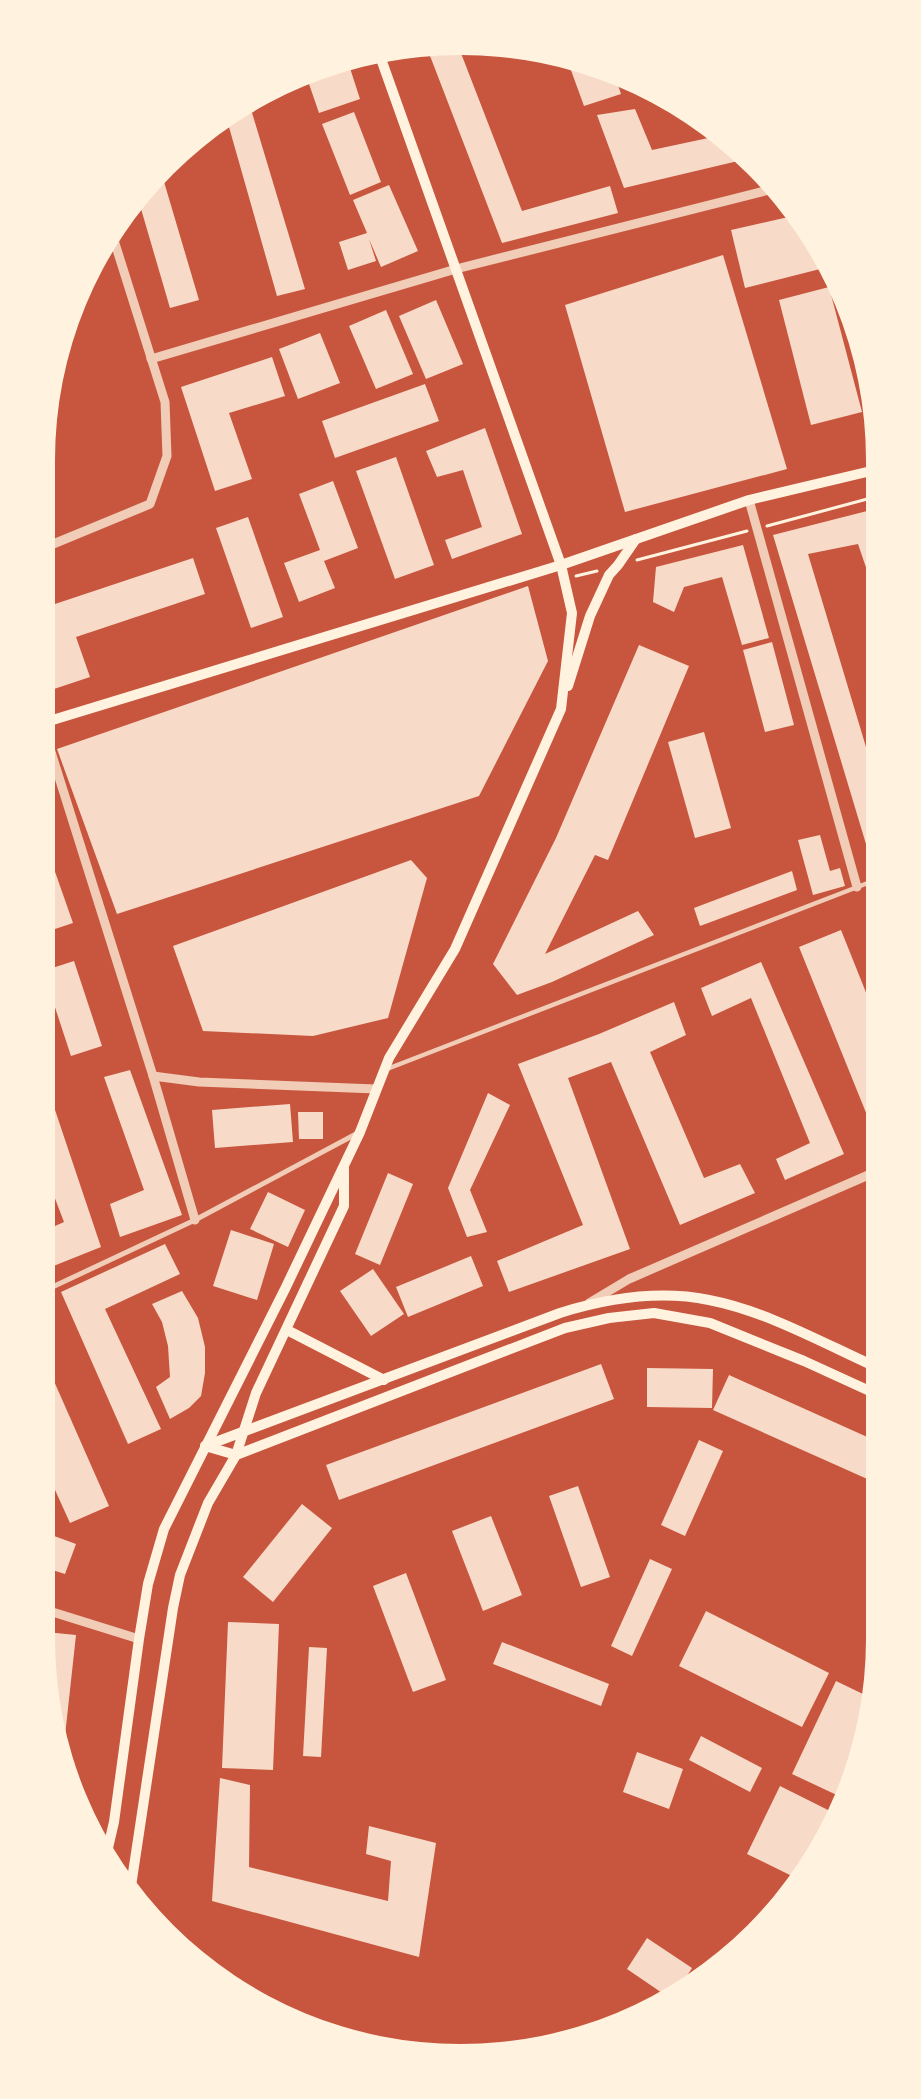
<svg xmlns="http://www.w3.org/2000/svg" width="921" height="2099" viewBox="0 0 921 2099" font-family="'Fira Sans',sans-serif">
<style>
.building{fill:#f7dbc8}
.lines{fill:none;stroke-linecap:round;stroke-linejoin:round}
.path{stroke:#fff3e0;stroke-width:3}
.pedestrian{stroke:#f1ccb7;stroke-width:4.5}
.minor{stroke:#f1ccb7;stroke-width:5}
.tertiary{stroke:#f1ccb7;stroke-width:9}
.secondary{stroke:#fff3e0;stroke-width:10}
</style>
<rect width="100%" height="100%" fill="#c8553d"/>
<!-- building -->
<g class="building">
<path d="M 434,47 L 459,48 L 522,211 L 610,186 L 618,213 L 502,243 L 427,48 Z"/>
<path d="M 348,62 L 360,99 L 319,113 L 307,78 Z"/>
<path d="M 568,62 L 594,68 L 616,79 L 621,94 L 584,106 Z"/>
<path d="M 250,106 L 305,289 L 277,296 L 227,120 Z"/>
<path d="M 635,109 L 652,150 L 713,137 L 738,161 L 624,188 L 597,115 Z"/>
<path d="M 354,112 L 381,182 L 350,195 L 322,124 Z"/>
<path d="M 162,175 L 199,300 L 170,308 L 139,202 L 149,187 Z"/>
<path d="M 389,185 L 418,251 L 381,267 L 369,239 L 376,261 L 348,270 L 339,242 L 367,233 L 353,200 Z"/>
<path d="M 793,216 L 824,268 L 745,288 L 731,230 Z"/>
<path d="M 723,255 L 787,469 L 625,512 L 565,305 Z"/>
<path d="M 829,287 L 862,412 L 811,425 L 779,300 Z"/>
<path d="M 436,300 L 463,364 L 426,379 L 399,316 Z"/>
<path d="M 386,310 L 413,374 L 376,389 L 349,326 Z"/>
<path d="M 320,333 L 340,383 L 298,399 L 279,349 Z"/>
<path d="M 272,357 L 285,396 L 229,413 L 252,479 L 215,491 L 181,387 Z"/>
<path d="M 425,384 L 439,421 L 335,458 L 322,421 Z"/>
<path d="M 485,428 L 522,534 L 452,559 L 445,540 L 482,527 L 463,470 L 437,477 L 426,451 Z"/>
<path d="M 396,457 L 434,565 L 395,579 L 356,471 Z"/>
<path d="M 333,481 L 358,548 L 324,561 L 335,588 L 299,602 L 284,563 L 320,550 L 299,494 Z"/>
<path d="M 871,510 L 872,585 L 858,544 L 808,554 L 872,767 L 872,864 L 773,535 Z"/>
<path d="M 248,517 L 283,617 L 251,628 L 216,528 Z"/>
<path d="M 743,545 L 769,638 L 742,645 L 722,577 L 684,587 L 674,612 L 653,602 L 656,567 Z"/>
<path d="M 193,558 L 205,594 L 76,637 L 90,677 L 54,689 L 46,666 L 46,607 Z"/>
<path d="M 528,586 L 548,661 L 479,796 L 117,914 L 57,749 Z"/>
<path d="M 772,642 L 794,725 L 765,732 L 743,650 Z"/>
<path d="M 639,645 L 689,666 L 608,860 L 595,855 L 545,954 L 638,911 L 654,935 L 552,982 L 517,995 L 493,964 L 556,838 Z"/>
<path d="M 704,732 L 731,828 L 695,838 L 668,742 Z"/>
<path d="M 820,835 L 830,871 L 840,868 L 845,886 L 813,895 L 798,840 Z"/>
<path d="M 46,846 L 73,923 L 46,932 Z"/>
<path d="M 411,860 L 427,878 L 388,1018 L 313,1036 L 203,1031 L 173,946 Z"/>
<path d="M 792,871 L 797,890 L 700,926 L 694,908 Z"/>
<path d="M 841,930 L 873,1010 L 873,1130 L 799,947 Z"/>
<path d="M 74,961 L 102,1046 L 71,1056 L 46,980 L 46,970 Z"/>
<path d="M 761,962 L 844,1154 L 785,1180 L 776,1159 L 810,1143 L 751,998 L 712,1016 L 701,988 Z"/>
<path d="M 674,1002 L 686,1035 L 650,1052 L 704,1178 L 740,1164 L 755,1193 L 680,1225 L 611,1062 L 568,1078 L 630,1249 L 509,1292 L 497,1261 L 583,1225 L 518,1064 L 599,1034 Z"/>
<path d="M 130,1070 L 182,1215 L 120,1237 L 110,1204 L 144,1190 L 104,1077 Z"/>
<path d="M 488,1093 L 510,1105 L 470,1190 L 487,1232 L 467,1237 L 448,1188 Z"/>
<path d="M 52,1101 L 101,1247 L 46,1269 L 46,1230 L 64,1222 L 46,1175 L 46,1104 Z"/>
<path d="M 290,1104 L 293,1142 L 215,1148 L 212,1110 Z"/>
<path d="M 298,1112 L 323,1112 L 323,1139 L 299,1139 Z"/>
<path d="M 388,1173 L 413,1184 L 380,1265 L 355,1254 Z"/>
<path d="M 268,1192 L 305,1210 L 288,1247 L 250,1229 Z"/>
<path d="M 231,1230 L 274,1244 L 257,1300 L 213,1286 Z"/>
<path d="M 165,1244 L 180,1274 L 105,1309 L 161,1429 L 128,1444 L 61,1292 Z"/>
<path d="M 471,1256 L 483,1286 L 408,1317 L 396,1287 Z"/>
<path d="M 373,1269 L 404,1314 L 371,1336 L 340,1291 Z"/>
<path d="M 182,1291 L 198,1318 L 205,1347 L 205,1373 L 201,1396 L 189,1408 L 170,1419 L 156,1387 L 170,1377 L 168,1346 L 162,1322 L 152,1304 Z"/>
<path d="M 46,1363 L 109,1506 L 70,1523 L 46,1470 Z"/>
<path d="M 601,1364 L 614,1399 L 339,1500 L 326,1465 Z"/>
<path d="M 647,1368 L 713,1369 L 712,1408 L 647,1407 Z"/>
<path d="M 729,1375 L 874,1440 L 874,1482 L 713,1410 Z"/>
<path d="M 699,1440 L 723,1451 L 685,1536 L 661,1525 Z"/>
<path d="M 578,1486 L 610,1577 L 581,1587 L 549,1496 Z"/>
<path d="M 302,1504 L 332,1528 L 273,1602 L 243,1577 Z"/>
<path d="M 491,1516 L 522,1595 L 483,1611 L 452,1531 Z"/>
<path d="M 46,1533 L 76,1544 L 65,1574 L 46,1568 Z"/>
<path d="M 650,1559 L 672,1569 L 632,1656 L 611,1646 Z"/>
<path d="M 406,1573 L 446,1680 L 413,1692 L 373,1586 Z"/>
<path d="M 706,1611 L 829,1673 L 802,1727 L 679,1666 Z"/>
<path d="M 228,1622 L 279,1624 L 273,1770 L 222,1768 Z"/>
<path d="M 46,1632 L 76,1635 L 64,1745 L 46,1638 Z"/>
<path d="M 502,1642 L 609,1684 L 601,1706 L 493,1664 Z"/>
<path d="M 309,1647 L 327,1648 L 321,1757 L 303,1756 Z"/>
<path d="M 836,1681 L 865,1695 L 853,1772 L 841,1797 L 792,1774 Z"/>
<path d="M 701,1736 L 762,1768 L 750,1792 L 689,1760 Z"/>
<path d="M 637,1752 L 683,1769 L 669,1809 L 623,1792 Z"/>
<path d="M 220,1778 L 250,1785 L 249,1867 L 388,1901 L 391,1861 L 366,1854 L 369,1826 L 436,1843 L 419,1957 L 212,1901 Z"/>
<path d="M 780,1786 L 834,1813 L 819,1845 L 796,1878 L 747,1854 Z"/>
<path d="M 647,1938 L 692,1968 L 680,1987 L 668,1997 L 627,1969 Z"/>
</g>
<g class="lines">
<!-- path -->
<g class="path">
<path d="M 767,526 L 871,498"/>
<path d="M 637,560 L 747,531"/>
<path d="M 576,576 L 597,571"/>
</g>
<!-- pedestrian -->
<path class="pedestrian" d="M 387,1069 L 873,881"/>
<!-- minor -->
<path class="minor" d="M 46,1290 L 195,1220 L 356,1134"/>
<!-- tertiary -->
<g class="tertiary">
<path d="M 151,359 L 456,269 L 769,190"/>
<path d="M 749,500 L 857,887"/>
<path d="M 46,547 L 150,504 L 167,456 L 165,402 L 113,237"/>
<path d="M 46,736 L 153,1076 L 195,1220"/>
<path d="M 153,1076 L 199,1082 L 376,1089"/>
<path d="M 589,1303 L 629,1279 L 873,1173"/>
<path d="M 46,1610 L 139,1639"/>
</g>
<!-- secondary -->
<g class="secondary">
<path d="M 568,686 L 590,616 L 609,575 L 618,565 L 636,539"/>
<path d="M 46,722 L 561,565 L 749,500 L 871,471"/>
<path d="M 287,1330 L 384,1380"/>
<path d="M 205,1446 L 236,1455 L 565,1328 L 609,1318 L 654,1313 L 710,1323 L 804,1361 L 874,1393"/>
<path d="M 205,1446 L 560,1313 C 608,1298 659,1290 709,1300 C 766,1311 821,1342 874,1366"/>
<path d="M 107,1852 L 114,1822 L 139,1639 L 148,1584 L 164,1529 L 285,1289 L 360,1132 L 389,1058 L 455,949 L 561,709 L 572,613 L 561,565 L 380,56"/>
<path d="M 131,1886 L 173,1608 L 180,1575 L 208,1503 L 236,1455 L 256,1393 L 344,1206 L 344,1169"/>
</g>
</g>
<!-- crop -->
<path d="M0 0H921V2099H0ZM460 55H461A405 405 0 0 1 866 460V1639A405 405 0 0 1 461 2044H460A405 405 0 0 1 55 1639V460A405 405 0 0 1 460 55Z" fill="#fff3e0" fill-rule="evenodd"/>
</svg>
